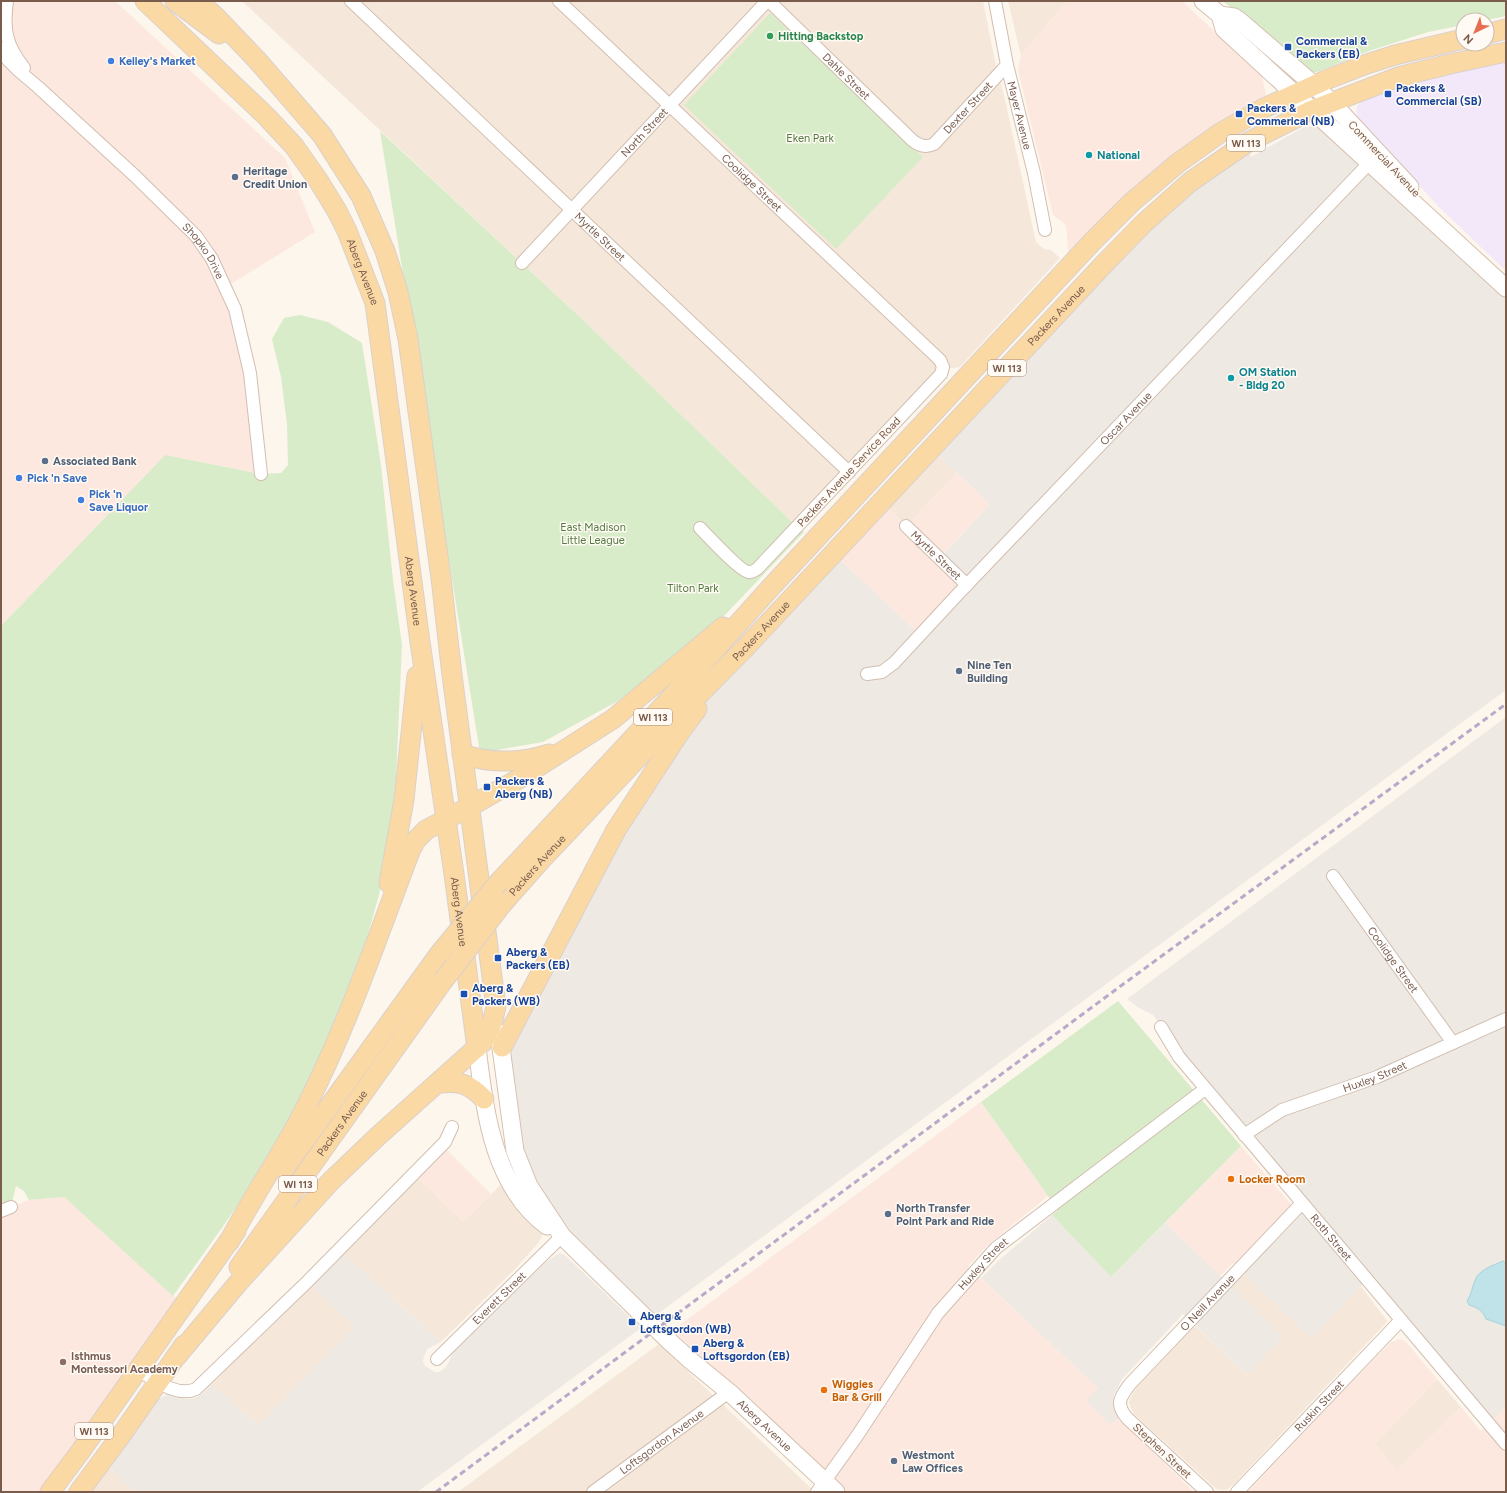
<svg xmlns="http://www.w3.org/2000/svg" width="1507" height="1493" viewBox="0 0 1507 1493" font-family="Figtree,sans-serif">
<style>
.residential{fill:#f5e8da}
.commercial{fill:#fde8e0}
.industrial{fill:#efe9e4}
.education{fill:#f3e8fa}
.green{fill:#d8ecc9}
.water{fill:#bfe3e8;stroke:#a5d3da}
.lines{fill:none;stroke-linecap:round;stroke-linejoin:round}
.street-casing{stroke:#d1beb0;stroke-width:14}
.secondary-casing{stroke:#d6c0b0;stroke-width:19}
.primary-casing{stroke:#dad1cd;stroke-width:21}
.street{stroke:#fff;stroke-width:12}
.secondary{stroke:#fff;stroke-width:17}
.primary{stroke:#fbd9a5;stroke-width:19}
.rail{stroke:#b9a8c9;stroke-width:3;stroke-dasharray:6 4;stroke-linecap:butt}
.primary-bridge-casing{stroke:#dad1cd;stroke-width:21;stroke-linecap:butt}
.primary-bridge{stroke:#fbd9a5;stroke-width:19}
.leisure-dot{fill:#2e9e5b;stroke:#fffaf3;stroke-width:1.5}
.transit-dot{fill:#1a4fb4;stroke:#fffaf3;stroke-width:1.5}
.shop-dot{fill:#3f7fe0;stroke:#fffaf3;stroke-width:1.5}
.culture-dot{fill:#0f9aa8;stroke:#fffaf3;stroke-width:1.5}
.service-dot{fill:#5c6f8a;stroke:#fffaf3;stroke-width:1.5}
.food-dot{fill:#e8710a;stroke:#fffaf3;stroke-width:1.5}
.education-dot{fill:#8d6e63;stroke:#fffaf3;stroke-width:1.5}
.labels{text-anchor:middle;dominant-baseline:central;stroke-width:3;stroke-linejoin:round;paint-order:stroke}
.shield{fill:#fffaf3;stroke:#a28b7f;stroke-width:1}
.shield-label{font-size:10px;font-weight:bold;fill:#7a5c4d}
.leisure-label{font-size:11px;font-weight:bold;fill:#27864d;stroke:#fffaf3;text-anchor:start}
.transit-label{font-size:11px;font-weight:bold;fill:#164399;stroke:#fffaf3;text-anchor:start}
.shop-label{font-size:11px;font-weight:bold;fill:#366cbe;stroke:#fffaf3;text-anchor:start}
.street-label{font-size:11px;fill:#7a5c4d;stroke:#fffaf3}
.park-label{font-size:11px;fill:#537a41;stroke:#fffaf3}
.culture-label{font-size:11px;font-weight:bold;fill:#0d838f;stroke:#fffaf3;text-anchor:start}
.service-label{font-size:11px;font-weight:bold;fill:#4e5e75;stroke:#fffaf3;text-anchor:start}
.food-label{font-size:11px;font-weight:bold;fill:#c56008;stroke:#fffaf3;text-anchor:start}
.education-label{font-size:11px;font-weight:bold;fill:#785e54;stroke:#fffaf3;text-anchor:start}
</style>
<rect width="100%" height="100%" fill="#fdf6ec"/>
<!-- residential -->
<g class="residential">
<path d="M 242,1 L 983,1 L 996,66 L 1004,95 L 1036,242 L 1044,249 L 1051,250 L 1060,258 L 960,367 L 937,370 L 794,524 L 583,320 Z"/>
<path d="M 1008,1 L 1067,1 L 1021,56 Z"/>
<path d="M 931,448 L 957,473 L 906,526 L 882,502 Z"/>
<path d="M 418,1178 L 464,1222 L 503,1182 L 542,1232 L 542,1235 L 539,1242 L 518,1266 L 441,1342 L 343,1253 Z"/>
<path d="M 1244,1274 L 1311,1338 L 1361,1286 L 1387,1321 L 1385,1324 L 1234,1484 L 1228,1489 L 1224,1490 L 1216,1489 L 1134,1414 L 1131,1408 L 1129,1403 L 1130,1399 L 1136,1388 L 1195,1326 L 1247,1375 L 1283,1336 L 1231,1287 Z"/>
<path d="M 311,1285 L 355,1327 L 258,1426 L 212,1384 Z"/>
<path d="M 659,1344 L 815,1492 L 458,1492 Z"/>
<path d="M 1437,1379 L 1461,1407 L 1397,1471 L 1375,1444 Z"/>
<path d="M 109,1467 L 134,1492 L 91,1492 Z"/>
</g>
<!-- commercial -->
<g class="commercial">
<path d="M 10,1 L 115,1 L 285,158 L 315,232 L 226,287 L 235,309 L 261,474 L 165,455 L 1,626 L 1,10 Z"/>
<path d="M 1067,1 L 1182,1 L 1262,76 L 1267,99 L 1069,259 L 1066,225 L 1053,215 L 1018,70 L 1021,56 Z"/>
<path d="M 957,473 L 990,504 L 939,558 L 967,585 L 920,635 L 833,553 L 882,502 L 906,526 Z"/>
<path d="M 981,1102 L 1048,1196 L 988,1245 L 968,1266 L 1098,1388 L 1087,1402 L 1109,1423 L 1119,1419 L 1194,1492 L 843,1492 L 673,1330 Z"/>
<path d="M 1241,1146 L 1361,1286 L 1311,1338 L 1233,1263 L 1220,1276 L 1165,1223 Z"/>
<path d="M 447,1150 L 491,1194 L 464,1222 L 418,1178 Z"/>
<path d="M 64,1197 L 184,1305 L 50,1492 L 1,1492 L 1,1211 L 29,1200 Z"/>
<path d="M 1398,1339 L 1403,1340 L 1407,1343 L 1437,1379 L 1375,1444 L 1397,1470 L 1461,1407 L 1481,1431 L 1506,1407 L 1506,1492 L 1248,1492 L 1336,1398 L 1390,1343 Z"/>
</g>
<!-- industrial -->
<g class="industrial">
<path d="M 1311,126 L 1318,128 L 1329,137 L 1443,242 L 1506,288 L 1506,690 L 648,1321 L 529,1186 L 496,1007 L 513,1026 L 680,732 L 738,655 L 833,553 L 920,635 L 967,585 L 939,559 L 990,504 L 931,448 L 1067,305 L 1248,142 L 1251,157 L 1304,127 Z"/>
<path d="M 1506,717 L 1506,1407 L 1495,1418 L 1486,1420 L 1367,1280 L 1311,1338 L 1239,1269 L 1302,1203 L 1153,1015 L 1139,1008 L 1127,999 Z"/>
<path d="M 1052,1215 L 1111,1277 L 1165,1223 L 1283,1336 L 1247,1375 L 1183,1314 L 1123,1378 L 1114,1394 L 1113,1402 L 1114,1408 L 1119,1419 L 1109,1424 L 1086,1401 L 1098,1388 L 981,1278 L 998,1261 Z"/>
<path d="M 343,1253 L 441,1342 L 427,1349 L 424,1357 L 423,1361 L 425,1366 L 435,1372 L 439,1372 L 446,1367 L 453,1353 L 544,1264 L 556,1255 L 560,1253 L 566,1256 L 641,1328 L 417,1492 L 134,1492 L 109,1467 L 157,1400 L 166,1395 L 180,1399 L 191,1399 L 201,1395 L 212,1384 L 258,1426 L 355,1327 L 311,1285 Z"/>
</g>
<!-- education -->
<path class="education" d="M 1506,61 L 1506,271 L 1441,209 L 1364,125 L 1358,118 L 1356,111 L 1358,105 L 1363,101 L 1384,93 L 1469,68 Z"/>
<!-- green -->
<g class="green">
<path d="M 1222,1 L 1506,1 L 1506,16 L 1487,20 L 1463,20 L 1463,25 L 1428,32 L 1369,51 L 1317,72 L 1310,72 L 1247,18 Z"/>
<path d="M 770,13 L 923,157 L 836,249 L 684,105 Z"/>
<path d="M 380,131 L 583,320 L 794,524 L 804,532 L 724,616 L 618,701 L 543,742 L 480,753 Z"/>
<path d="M 300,315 L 328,322 L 362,343 L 381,465 L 393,580 L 402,645 L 396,778 L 397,784 C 394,807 393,832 388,856 C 368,950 332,1046 284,1130 C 252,1188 212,1242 173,1296 L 64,1197 L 29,1200 L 24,1191 L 16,1186 L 11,1207 L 1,1211 L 1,626 L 165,455 L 261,474 L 281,473 L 288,465 L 287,424 L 281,377 L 272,339 L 284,318 Z"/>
<path d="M 1118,1001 L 1241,1146 L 1111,1277 L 1052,1215 L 1058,1210 L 981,1102 Z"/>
</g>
<!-- water -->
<path class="water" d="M 1503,1261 L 1506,1263 L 1506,1326 L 1486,1319 C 1483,1311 1477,1307 1469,1305 L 1467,1301 C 1472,1294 1472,1286 1476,1278 C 1481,1269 1494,1265 1503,1261 Z"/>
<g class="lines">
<defs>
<g id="street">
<path d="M 7,1 C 3,30 6,45 24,68"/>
<path id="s1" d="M 351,1 L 849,472"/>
<path id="s2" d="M 559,1 L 940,360 L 943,367 L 941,374 L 757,569 C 755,570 752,573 749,572 C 741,572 707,535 700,528"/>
<path id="s3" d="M 769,1 L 912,140 C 919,146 926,148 934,144 L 1007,65"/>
<path id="s4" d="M 995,1 L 1007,65 L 1034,173 L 1045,230"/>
<path id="s5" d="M 1,48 L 8,60 L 19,71 L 38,87 L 135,176 L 196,236 L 212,259 L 235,309 L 250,373 L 261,474"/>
<path id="s6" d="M 522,263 L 767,1"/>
<path id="s7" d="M 906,526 L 967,585"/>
<path id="s8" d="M 867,674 L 882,672 L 894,663 L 959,593 L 1375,157"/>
<path id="s9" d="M 1333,876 L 1453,1043"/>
<path id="s10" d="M 1161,1027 L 1179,1057 L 1506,1444"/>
<path id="s11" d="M 1244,1135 L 1282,1110 L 1377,1077 L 1506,1019"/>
<path d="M 1,1211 L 11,1207"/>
<path id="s12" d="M 437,1359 L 562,1236"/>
<path d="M 138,1370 C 153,1379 177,1398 196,1389 L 307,1282 L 445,1142 L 452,1127"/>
<path id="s13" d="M 593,1492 L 729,1392"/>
<path id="s14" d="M 817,1492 L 857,1436 L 938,1313 L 996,1248 L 1205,1089"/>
<path id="s15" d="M 1207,1492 L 1127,1418 C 1115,1404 1120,1397 1130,1384 L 1302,1203"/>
<path id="s16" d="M 1237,1492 L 1401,1320"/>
</g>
<g id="secondary">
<path d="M 1203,1 L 1220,15 L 1234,17 L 1241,22 L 1314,85 L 1332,103 L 1410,187"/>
<path d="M 1220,15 L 1224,29 L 1506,288"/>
<path id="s17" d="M 499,1033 L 515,1151 L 529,1186 L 562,1236 L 667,1339 L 690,1360 L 729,1392 L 836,1492"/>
<path d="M 477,1048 C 485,1110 492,1185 547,1226"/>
</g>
<g id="primary">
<path id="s18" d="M 145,1 L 266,116 L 294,146 L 318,180 L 337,211 L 347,231 L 375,303 L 420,642 L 454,874 L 477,1048"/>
<path d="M 175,1 L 219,34"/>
<path d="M 1487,34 L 1506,29"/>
<path d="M 462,754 C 491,764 520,763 549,754"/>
<path d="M 499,882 L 703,663 L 772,586 L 1093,241 L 1132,202 L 1178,163 L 1220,133 L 1262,109 L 1328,79 L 1367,64 L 1395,55 L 1463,39"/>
<path d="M 389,883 L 404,800 L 417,676"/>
<path id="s19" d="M 503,903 L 542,859 L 670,724 L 744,649 L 1104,264 L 1143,224 L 1190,182 L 1248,142 L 1312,110 L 1398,77 L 1450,64 L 1506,52"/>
<path d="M 502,1047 L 616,830 L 680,732 L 697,709"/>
<path d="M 438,1083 C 459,1081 469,1083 484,1099"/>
<path d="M 284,1169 L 440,953"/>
<path d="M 229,1242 C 253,1195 284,1152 307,1105 C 349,1022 378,935 411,849 L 416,840 L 426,830 L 469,807 L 522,777 L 613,719 L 723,627"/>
<path id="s20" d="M 239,1267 L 443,981"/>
<path d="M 177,1356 L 238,1283 L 331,1181 L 377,1137 L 483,1042 L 491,1027 L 496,1007 L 452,675 L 441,578 L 408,339 L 398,292 L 385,251 L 361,196 L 322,135 L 257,60 L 215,16 L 198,1"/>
<path d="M 50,1492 L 80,1452 L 236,1231"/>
<path d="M 79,1492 L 122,1434 L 184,1345"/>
</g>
</defs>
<!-- street casing -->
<use href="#street" class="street-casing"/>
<!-- secondary casing -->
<use href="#secondary" class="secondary-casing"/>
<!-- primary casing -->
<use href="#primary" class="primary-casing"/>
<!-- street -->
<use href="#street" class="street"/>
<!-- secondary -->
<use href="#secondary" class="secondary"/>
<!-- primary -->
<use href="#primary" class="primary"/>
<!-- rail -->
<path class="rail" d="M 436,1492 L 1118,988 L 1506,704"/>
<defs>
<g id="primary-bridge">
<path d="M 440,953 L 499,882"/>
<path d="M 443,981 L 503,903"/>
</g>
</defs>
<!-- primary-bridge casing -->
<use href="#primary-bridge" class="primary-bridge-casing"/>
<!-- primary-bridge -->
<use href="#primary-bridge" class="primary-bridge"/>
</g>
<!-- markers -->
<circle class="leisure-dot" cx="770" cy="36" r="4"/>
<g class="transit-dot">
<rect x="1284" y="43" width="8" height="8" rx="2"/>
<rect x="1384" y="90" width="8" height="8" rx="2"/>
<rect x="1235" y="110" width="8" height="8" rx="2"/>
<rect x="483" y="783" width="8" height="8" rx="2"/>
<rect x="494" y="954" width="8" height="8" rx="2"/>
<rect x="460" y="990" width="8" height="8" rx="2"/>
<rect x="628" y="1318" width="8" height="8" rx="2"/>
<rect x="691" y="1345" width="8" height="8" rx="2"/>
</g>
<g class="shop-dot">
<circle cx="111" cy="61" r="4"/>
<circle cx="19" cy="478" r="4"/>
<circle cx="81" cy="500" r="4"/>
</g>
<g class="culture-dot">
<circle cx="1089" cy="155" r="4"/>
<circle cx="1231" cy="378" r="4"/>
</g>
<g class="service-dot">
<circle cx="235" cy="177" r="4"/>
<circle cx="45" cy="461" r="4"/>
<circle cx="959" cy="671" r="4"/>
<circle cx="888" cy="1214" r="4"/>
<circle cx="894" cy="1461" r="4"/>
</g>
<g class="food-dot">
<circle cx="1231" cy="1179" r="4"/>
<circle cx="824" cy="1390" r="4"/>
</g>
<circle class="education-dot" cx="63" cy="1362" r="4"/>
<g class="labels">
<!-- shield labels -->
<g class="shield">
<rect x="1227" y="135" width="38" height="16" rx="3"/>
<rect x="988" y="360" width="38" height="16" rx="3"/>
<rect x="634" y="709" width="38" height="16" rx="3"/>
<rect x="279" y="1176" width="38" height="16" rx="3"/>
<rect x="75" y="1423" width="38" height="16" rx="3"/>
</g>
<g class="shield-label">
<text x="1246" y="143">WI 113</text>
<text x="1007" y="368">WI 113</text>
<text x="653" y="717">WI 113</text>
<text x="298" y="1184">WI 113</text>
<text x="94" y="1431">WI 113</text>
</g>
<!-- leisure labels -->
<g class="leisure-label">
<text x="778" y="36">Hitting Backstop</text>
</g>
<!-- transit labels -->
<g class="transit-label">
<text x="1296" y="41">Commercial &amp;<tspan x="1296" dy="13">Packers (EB)</tspan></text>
<text x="1396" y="88">Packers &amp;<tspan x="1396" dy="13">Commercial (SB)</tspan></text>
<text x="1247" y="108">Packers &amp;<tspan x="1247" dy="13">Commerical (NB)</tspan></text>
<text x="495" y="781">Packers &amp;<tspan x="495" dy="13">Aberg (NB)</tspan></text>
<text x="506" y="952">Aberg &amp;<tspan x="506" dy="13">Packers (EB)</tspan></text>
<text x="472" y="988">Aberg &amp;<tspan x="472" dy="13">Packers (WB)</tspan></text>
<text x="640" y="1316">Aberg &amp;<tspan x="640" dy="13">Loftsgordon (WB)</tspan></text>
<text x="703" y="1343">Aberg &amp;<tspan x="703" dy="13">Loftsgordon (EB)</tspan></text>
</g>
<!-- shop labels -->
<g class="shop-label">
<text x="119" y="61">Kelley's Market</text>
<text x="27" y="478">Pick 'n Save</text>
<text x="89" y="494">Pick 'n<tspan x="89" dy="13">Save Liquor</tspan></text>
</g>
<!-- street labels -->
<g class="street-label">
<text stroke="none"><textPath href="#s3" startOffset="108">Dahle Street</textPath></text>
<text stroke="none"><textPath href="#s3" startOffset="273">Dexter Street</textPath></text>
<text stroke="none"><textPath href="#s4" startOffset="117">Mayer Avenue</textPath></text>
<text stroke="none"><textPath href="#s6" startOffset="179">North Street</textPath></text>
<text transform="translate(1384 159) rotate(47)">Commercial Avenue</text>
<text stroke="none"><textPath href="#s2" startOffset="265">Coolidge Street</textPath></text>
<text stroke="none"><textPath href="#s1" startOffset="343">Myrtle Street</textPath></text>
<text stroke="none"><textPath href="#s5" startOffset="288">Shopko Drive</textPath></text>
<text stroke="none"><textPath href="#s18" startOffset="352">Aberg Avenue</textPath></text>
<text stroke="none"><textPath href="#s19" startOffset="807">Packers Avenue</textPath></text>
<text stroke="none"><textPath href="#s8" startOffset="367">Oscar Avenue</textPath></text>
<text transform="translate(849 472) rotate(-47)">Packers Avenue Service Road</text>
<text stroke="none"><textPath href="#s7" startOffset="42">Myrtle Street</textPath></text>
<text stroke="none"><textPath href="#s18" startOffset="676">Aberg Avenue</textPath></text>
<text stroke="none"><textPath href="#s19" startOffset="375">Packers Avenue</textPath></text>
<text stroke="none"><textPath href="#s19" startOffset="51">Packers Avenue</textPath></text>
<text stroke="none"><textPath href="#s18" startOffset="1000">Aberg Avenue</textPath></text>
<text stroke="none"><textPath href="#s9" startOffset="103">Coolidge Street</textPath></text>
<text stroke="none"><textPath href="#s11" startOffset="144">Huxley Street</textPath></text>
<text stroke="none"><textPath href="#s20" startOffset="177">Packers Avenue</textPath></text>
<text stroke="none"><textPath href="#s10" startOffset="271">Roth Street</textPath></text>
<text stroke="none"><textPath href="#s14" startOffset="283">Huxley Street</textPath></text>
<text stroke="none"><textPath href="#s12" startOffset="87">Everett Street</textPath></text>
<text stroke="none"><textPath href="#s15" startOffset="260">O Neill Avenue</textPath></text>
<text stroke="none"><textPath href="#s16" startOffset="119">Ruskin Street</textPath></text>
<text stroke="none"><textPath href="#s17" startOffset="494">Aberg Avenue</textPath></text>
<text stroke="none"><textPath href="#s13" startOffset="85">Loftsgordon Avenue</textPath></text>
<text transform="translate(1162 1451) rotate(43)">Stephen Street</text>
</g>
<!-- park labels -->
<g class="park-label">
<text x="810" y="138">Eken Park</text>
<text x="593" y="527">East Madison<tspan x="593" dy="13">Little League</tspan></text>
<text x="693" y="588">Tilton Park</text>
</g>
<!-- culture labels -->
<g class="culture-label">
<text x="1097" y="155">National</text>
<text x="1239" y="372">OM Station<tspan x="1239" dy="13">- Bldg 20</tspan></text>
</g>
<!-- service labels -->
<g class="service-label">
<text x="243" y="171">Heritage<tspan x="243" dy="13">Credit Union</tspan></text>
<text x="53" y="461">Associated Bank</text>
<text x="967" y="665">Nine Ten<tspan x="967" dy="13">Building</tspan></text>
<text x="896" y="1208">North Transfer<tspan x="896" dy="13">Point Park and Ride</tspan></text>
<text x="902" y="1455">Westmont<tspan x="902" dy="13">Law Offices</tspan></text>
</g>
<!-- food labels -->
<g class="food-label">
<text x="1239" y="1179">Locker Room</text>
<text x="832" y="1384">Wiggies<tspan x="832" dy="13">Bar &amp; Grill</tspan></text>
</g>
<!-- education labels -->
<g class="education-label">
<text x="71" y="1356">Isthmus<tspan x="71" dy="13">Montessori Academy</tspan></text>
</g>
</g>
<!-- border -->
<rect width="1507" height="1493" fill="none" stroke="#7a5c4d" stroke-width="4"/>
<!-- north arrow -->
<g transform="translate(1475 32) rotate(223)"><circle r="19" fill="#fffaf3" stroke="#cabbb1"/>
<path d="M0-3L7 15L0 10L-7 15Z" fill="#e76f51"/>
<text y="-6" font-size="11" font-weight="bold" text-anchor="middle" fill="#7a5c4d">N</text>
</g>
</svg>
